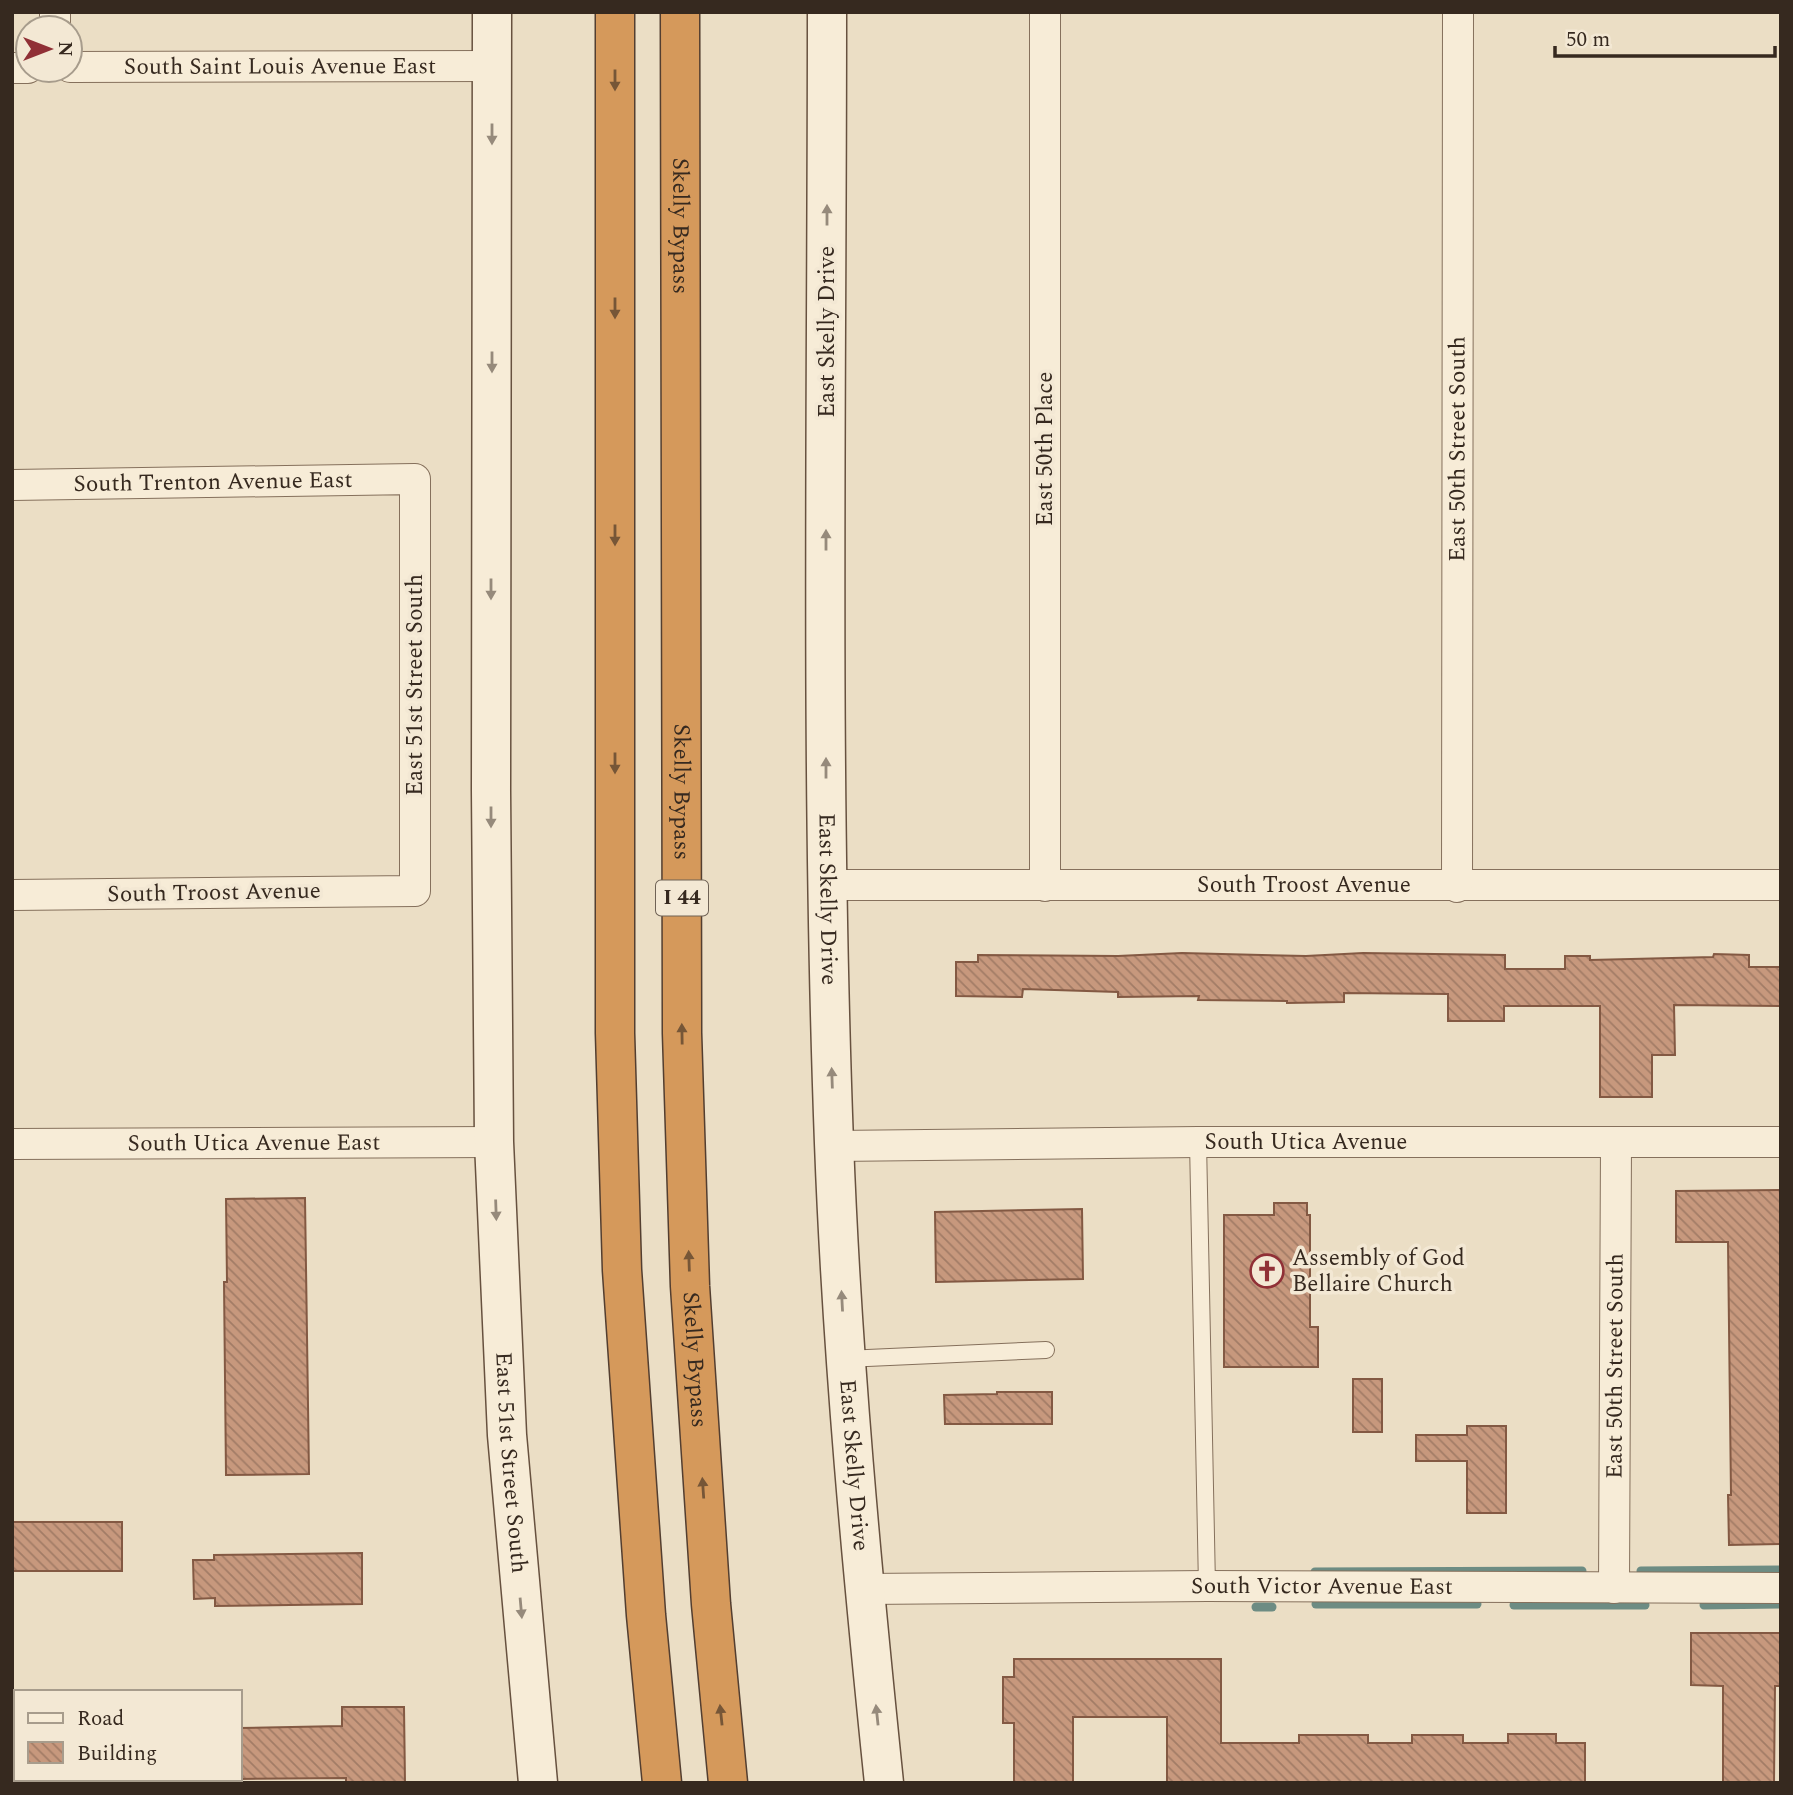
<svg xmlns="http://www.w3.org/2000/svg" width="1793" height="1795" viewBox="0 0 1793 1795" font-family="Spectral,serif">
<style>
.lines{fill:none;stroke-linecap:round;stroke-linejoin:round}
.stream{stroke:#6d8c83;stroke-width:9}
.building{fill:url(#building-back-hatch);stroke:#835943;stroke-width:2}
.service-casing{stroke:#85705c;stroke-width:18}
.minor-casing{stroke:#85705c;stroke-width:32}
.secondary-casing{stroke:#67513f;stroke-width:41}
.motorway-casing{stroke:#533e30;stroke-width:41}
.service{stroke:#f7ecd7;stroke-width:16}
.minor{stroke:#f7ecd7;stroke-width:30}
.secondary{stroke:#f7ecd7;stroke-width:38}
.motorway{stroke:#d5995b;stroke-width:38}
.oneway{fill:#765637}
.oneway2{fill:#968a7b}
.labels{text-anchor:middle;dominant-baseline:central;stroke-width:7;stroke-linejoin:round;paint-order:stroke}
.shield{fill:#f3e8d4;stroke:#6f6255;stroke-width:2}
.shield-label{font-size:21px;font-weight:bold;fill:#36291f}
.street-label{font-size:23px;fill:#36291f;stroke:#f3e8d4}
.poi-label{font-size:23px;fill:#36291f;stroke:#f3e8d4;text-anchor:start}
</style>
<defs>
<pattern id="building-back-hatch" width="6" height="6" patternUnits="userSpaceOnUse" patternTransform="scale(1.75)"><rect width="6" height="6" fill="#c7987d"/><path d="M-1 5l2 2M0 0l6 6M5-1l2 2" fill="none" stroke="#a27c66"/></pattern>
</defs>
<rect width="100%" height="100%" fill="#ebdec5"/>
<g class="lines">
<!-- stream -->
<g class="stream">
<path d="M 1641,1571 L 1781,1570"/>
<path d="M 1315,1572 L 1582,1571"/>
<path d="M 1316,1604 L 1477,1604"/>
<path d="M 1514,1605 L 1645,1605"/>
<path d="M 1704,1605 L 1781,1604"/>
<path d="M 1256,1607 L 1272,1607"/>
</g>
</g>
<!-- building -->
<g class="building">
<path d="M 1182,953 L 1306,956 L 1363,953 L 1505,955 L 1505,969 L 1565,969 L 1565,956 L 1590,956 L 1590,960 L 1713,957 L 1714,954 L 1749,955 L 1749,967 L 1781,967 L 1781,1006 L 1674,1005 L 1675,1055 L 1652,1055 L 1652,1097 L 1600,1097 L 1600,1006 L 1504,1006 L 1504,1021 L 1448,1021 L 1448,994 L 1344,993 L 1344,1002 L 1287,1003 L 1287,1001 L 1198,1000 L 1199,996 L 1118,997 L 1118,992 L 1023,989 L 1022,997 L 956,996 L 956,962 L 978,962 L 978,955 L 1118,956 Z"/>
<path d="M 1781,1190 L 1781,1544 L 1729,1545 L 1728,1495 L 1731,1495 L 1728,1242 L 1676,1242 L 1676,1191 Z"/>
<path d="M 305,1198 L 309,1474 L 226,1475 L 224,1282 L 227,1282 L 226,1199 Z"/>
<path d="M 1274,1203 L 1307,1203 L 1307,1215 L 1310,1215 L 1310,1327 L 1318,1327 L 1318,1367 L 1224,1367 L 1224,1215 L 1274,1215 Z"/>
<path d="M 1082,1209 L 1083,1279 L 936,1282 L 935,1212 Z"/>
<rect x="1353" y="1379" width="29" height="53"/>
<path d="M 997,1392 L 1052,1392 L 1052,1424 L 945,1424 L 944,1395 L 997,1394 Z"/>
<path d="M 1467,1426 L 1506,1426 L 1506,1513 L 1467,1513 L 1467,1461 L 1416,1461 L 1416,1435 L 1467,1435 Z"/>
<rect x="12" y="1522" width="110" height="49"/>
<path d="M 362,1553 L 362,1604 L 215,1606 L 215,1598 L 194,1599 L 193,1560 L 214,1560 L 214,1555 Z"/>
<path d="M 1691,1633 L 1781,1633 L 1781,1686 L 1775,1686 L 1774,1783 L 1723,1783 L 1723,1686 L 1691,1685 Z"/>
<path d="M 1014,1659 L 1221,1659 L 1221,1743 L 1299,1743 L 1299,1735 L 1368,1735 L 1368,1743 L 1412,1743 L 1412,1735 L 1463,1735 L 1463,1743 L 1508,1743 L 1508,1734 L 1556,1734 L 1556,1743 L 1585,1743 L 1585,1783 L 1167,1783 L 1167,1717 L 1073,1717 L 1073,1783 L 1014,1783 L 1014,1723 L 1003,1723 L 1003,1677 L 1014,1677 Z"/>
<path d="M 342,1707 L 404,1707 L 405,1783 L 346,1783 L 346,1778 L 240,1779 L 240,1728 L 342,1726 Z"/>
</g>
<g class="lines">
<defs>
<g id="service">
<path d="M 1198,1142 L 1207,1586"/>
<path d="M 845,1359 L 1046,1350"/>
</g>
<g id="minor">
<path d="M 55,12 L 55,28"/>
<path d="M 1045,12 L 1045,886"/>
<path id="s1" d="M 70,67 L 492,66"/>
<path d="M 12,68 L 28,68"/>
<path id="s2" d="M 12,485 L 415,479 L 415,891 L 12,895"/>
<path id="s3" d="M 826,885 L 1781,885"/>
<path id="s4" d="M 1457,887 L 1458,12"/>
<path id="s5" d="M 12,1144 L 494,1142"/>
<path id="s6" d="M 834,1146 L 1198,1142 L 1781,1142"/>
<path id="s7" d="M 1614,1588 L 1616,1143"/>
<path id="s8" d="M 864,1589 L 1207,1586 L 1781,1588"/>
</g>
<g id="secondary">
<path id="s9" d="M 492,12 L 491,791 L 494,1142 L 507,1435 L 538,1783"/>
<path id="s10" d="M 827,12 C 827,389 820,767 834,1143 C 842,1357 862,1570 884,1783"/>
</g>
<g id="motorway">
<path d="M 615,12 L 615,1033 L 622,1270 L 646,1615 L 662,1783"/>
<path id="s11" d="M 680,12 L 682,1033 L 690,1286 L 711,1604 L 728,1783"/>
</g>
</defs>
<!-- service casing -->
<use href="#service" class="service-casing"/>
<!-- minor casing -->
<use href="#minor" class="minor-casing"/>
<!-- secondary casing -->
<use href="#secondary" class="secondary-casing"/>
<!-- motorway casing -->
<use href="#motorway" class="motorway-casing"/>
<!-- service -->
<use href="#service" class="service"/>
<!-- minor -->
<use href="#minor" class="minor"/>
<!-- secondary -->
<use href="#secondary" class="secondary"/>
<!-- motorway -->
<use href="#motorway" class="motorway"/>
</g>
<!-- one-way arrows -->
<defs><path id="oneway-solid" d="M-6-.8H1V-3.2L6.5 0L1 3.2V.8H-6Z" transform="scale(1.75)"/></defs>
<g class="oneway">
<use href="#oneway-solid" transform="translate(615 80) rotate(90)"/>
<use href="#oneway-solid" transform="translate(615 308) rotate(90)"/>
<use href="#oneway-solid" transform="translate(615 535) rotate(90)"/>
<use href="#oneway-solid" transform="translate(615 763) rotate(90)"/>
<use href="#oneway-solid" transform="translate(682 1034) rotate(-91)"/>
<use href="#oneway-solid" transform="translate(689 1261) rotate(-92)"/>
<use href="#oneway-solid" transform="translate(703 1488) rotate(-94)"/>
<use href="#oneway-solid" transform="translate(721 1715) rotate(-96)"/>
</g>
<g class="oneway2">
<use href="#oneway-solid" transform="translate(492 134) rotate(90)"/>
<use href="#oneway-solid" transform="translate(827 215) rotate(-90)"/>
<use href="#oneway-solid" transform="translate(492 362) rotate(90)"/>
<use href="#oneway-solid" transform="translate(826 540) rotate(-90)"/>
<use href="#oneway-solid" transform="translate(491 589) rotate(90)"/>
<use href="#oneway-solid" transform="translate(826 768) rotate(-90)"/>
<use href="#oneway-solid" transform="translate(491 817) rotate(90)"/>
<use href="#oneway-solid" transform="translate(832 1078) rotate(-92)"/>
<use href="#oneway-solid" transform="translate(496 1210) rotate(88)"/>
<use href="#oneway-solid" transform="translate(842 1301) rotate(-93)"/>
<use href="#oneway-solid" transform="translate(521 1608) rotate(85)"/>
<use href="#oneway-solid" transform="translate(877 1715) rotate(-96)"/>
</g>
<!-- icons -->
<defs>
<symbol id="church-ring" viewBox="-11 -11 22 22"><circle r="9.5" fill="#f3e8d4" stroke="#903036" stroke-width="1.5"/><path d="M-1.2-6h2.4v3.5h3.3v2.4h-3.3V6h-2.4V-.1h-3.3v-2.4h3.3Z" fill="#903036"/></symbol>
</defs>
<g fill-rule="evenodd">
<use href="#church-ring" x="1248" y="1252" width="38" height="38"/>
</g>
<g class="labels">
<!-- shield labels -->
<rect class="shield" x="656" y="880.5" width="52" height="35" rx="5"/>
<g class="shield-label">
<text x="682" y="898">I 44</text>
</g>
<!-- street labels -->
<g class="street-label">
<text stroke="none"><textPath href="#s1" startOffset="210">South Saint Louis Avenue East</textPath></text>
<text stroke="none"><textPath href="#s11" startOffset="214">Skelly Bypass</textPath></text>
<text transform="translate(827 332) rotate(-90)">East Skelly Drive</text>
<text transform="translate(1045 449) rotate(-90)">East 50th Place</text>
<text stroke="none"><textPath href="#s4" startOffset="438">East 50th Street South</textPath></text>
<text stroke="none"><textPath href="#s2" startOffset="201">South Trenton Avenue East</textPath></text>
<text transform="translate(415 685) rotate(-90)">East 51st Street South</text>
<text stroke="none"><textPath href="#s11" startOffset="780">Skelly Bypass</textPath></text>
<text stroke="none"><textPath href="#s3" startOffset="478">South Troost Avenue</textPath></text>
<text transform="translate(214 893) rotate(-1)">South Troost Avenue</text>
<text stroke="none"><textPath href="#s10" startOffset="887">East Skelly Drive</textPath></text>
<text stroke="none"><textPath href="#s6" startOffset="472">South Utica Avenue</textPath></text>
<text stroke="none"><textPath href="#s5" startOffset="242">South Utica Avenue East</textPath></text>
<text stroke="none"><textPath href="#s11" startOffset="1348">Skelly Bypass</textPath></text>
<text stroke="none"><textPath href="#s7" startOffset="222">East 50th Street South</textPath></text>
<text stroke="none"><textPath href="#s9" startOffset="1451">East 51st Street South</textPath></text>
<text stroke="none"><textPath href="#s10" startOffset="1454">East Skelly Drive</textPath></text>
<text stroke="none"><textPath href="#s8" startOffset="458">South Victor Avenue East</textPath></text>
</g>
<!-- poi labels -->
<g class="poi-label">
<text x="1292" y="1258">Assembly of God<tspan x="1292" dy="26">Bellaire Church</tspan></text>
</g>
</g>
<!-- border -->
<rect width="1793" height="1795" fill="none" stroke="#36291f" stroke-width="28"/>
<!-- legend -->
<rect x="14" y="1690" width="228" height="91" fill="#f3e8d4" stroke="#a79c8c" stroke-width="2"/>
<rect x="28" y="1713" width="35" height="10" fill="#f7ecd7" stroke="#a79c8c" stroke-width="2"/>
<text x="77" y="1725" font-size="21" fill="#36291f">Road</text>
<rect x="28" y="1742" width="35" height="21" fill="url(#building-back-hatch)" stroke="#a79c8c" stroke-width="2"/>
<text x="77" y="1760" font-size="21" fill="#36291f">Building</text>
<!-- north arrow -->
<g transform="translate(49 49) rotate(90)"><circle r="33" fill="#f3e8d4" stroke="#a79c8c" stroke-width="2"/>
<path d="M0-5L12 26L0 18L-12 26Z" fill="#903036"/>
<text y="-10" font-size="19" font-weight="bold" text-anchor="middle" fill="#36291f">N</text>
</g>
<!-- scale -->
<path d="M1555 46v10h220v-10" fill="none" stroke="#36291f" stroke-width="3.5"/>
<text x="1566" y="46" font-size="21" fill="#36291f" stroke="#f3e8d4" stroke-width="5" paint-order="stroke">50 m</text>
</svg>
